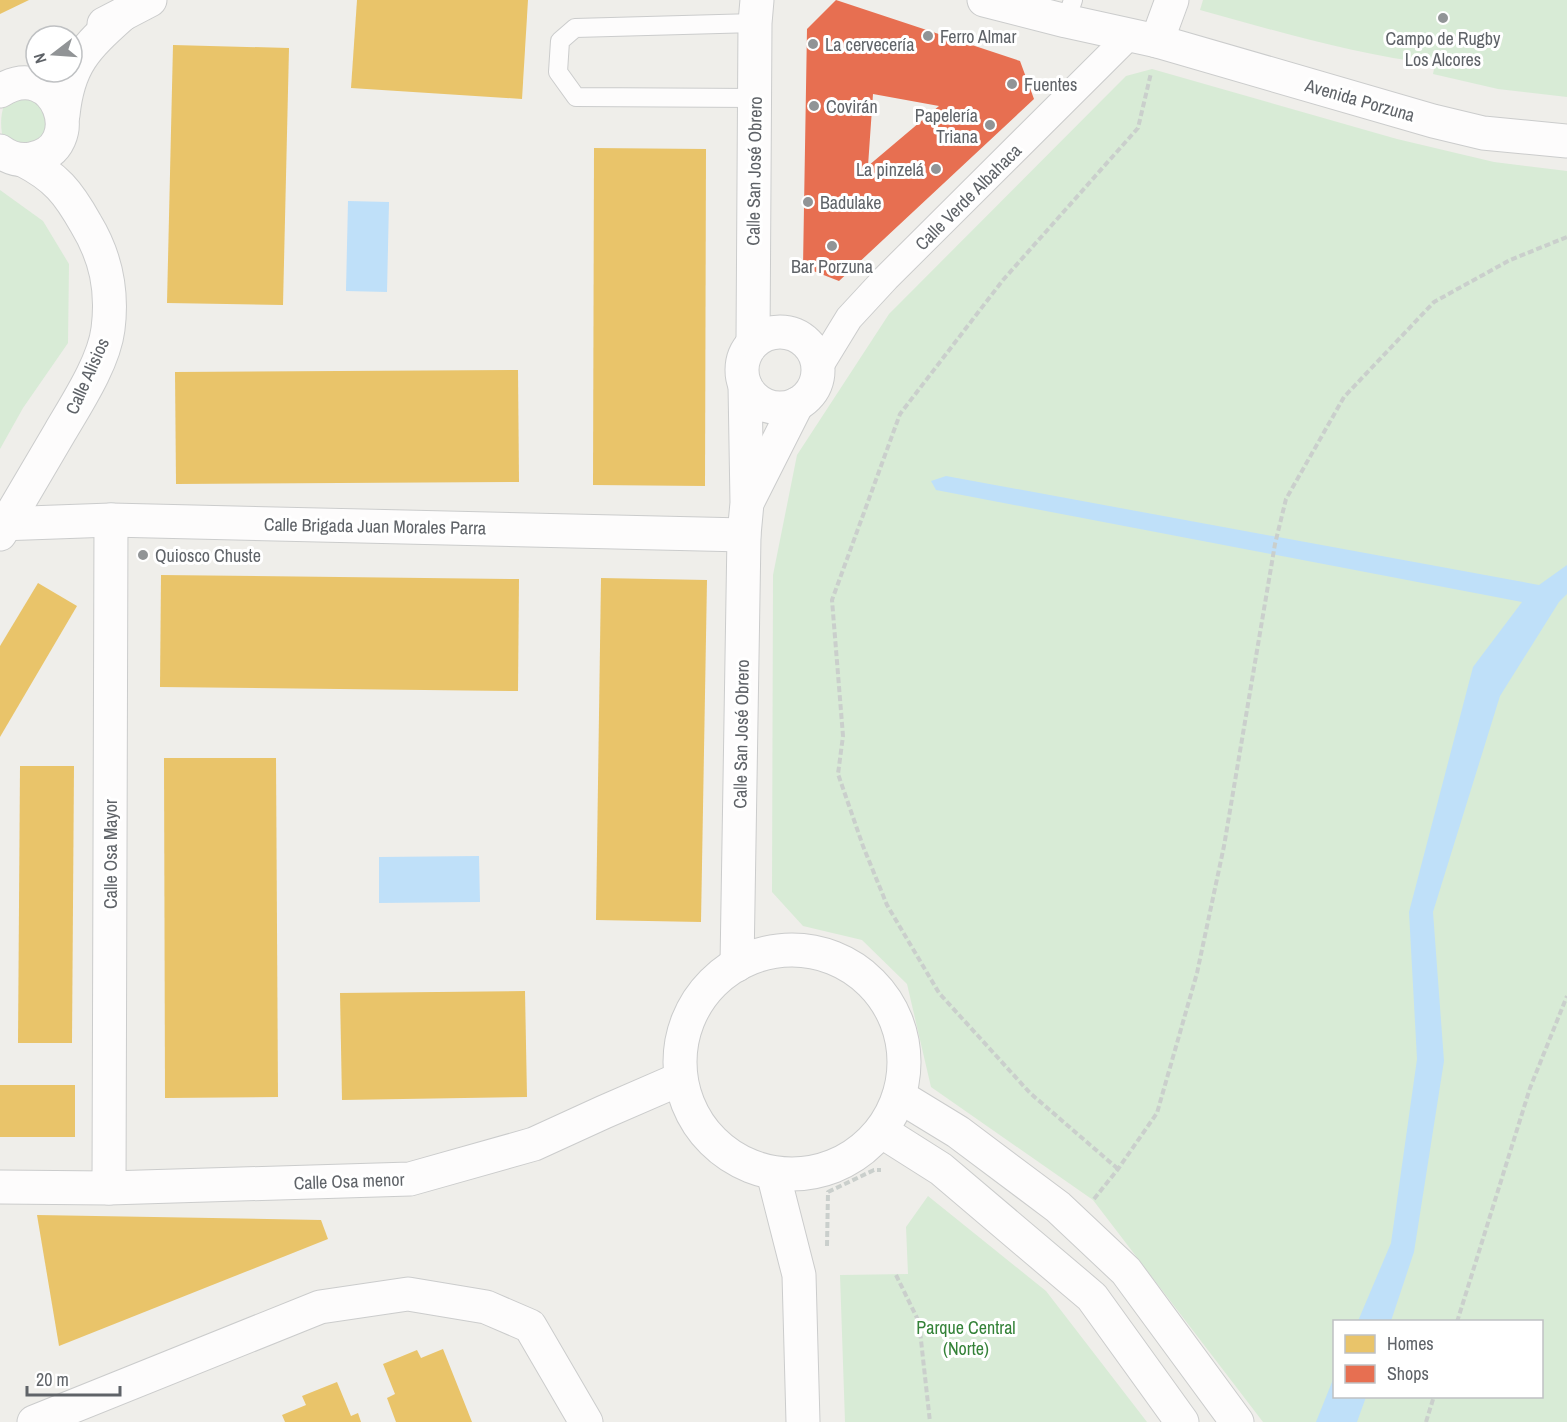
<svg xmlns="http://www.w3.org/2000/svg" width="1567" height="1422" viewBox="0 0 1567 1422" font-family="'Archivo Narrow',sans-serif">
<style>
.green{fill:#d8ebd6;fill-rule:evenodd}
.water{fill:#bfe0f9}
.homes{fill:#e9c46a}
.shops{fill:#e76f51;fill-rule:evenodd}
.lines{fill:none;stroke-linecap:round;stroke-linejoin:round}
.service-casing{stroke:#cbcccc;stroke-width:20}
.pedestrian-casing{stroke:#cbcccc;stroke-width:29}
.minor-casing{stroke:#cbcccc;stroke-width:35}
.tertiary-casing{stroke:#cbcccc;stroke-width:35}
.path{stroke:#cacfcc;stroke-width:4;stroke-dasharray:6 3;stroke-linecap:butt}
.service{stroke:#fdfcfc;stroke-width:18}
.pedestrian{stroke:#fdfcfc;stroke-width:27}
.minor{stroke:#fdfcfc;stroke-width:33}
.tertiary{stroke:#fdfcfc;stroke-width:33}
.poi-dot{fill:#919496;stroke:#fff;stroke-width:2}
.labels{text-anchor:middle;dominant-baseline:central;stroke-width:6;stroke-linejoin:round;paint-order:stroke}
.poi-label{font-size:18px;fill:#5f6368;stroke:#fff;text-anchor:start}
.street-label{font-size:18px;fill:#5f6368;stroke:#fff}
.park-label{font-size:18px;fill:#348238;stroke:#fff}
</style>
<rect width="100%" height="100%" fill="#efeeea"/>
<!-- green -->
<g class="green">
<path d="M 1203,0 L 1567,0 L 1567,97 L 1498,89 L 1433,74 L 1435,64 C 1355,55 1277,31 1200,10 Z"/>
<path d="M 1152,69 L 1397,139 L 1494,162 L 1567,171 L 1567,1422 L 1263,1422 L 1093,1200 L 931,1087 L 907,984 L 862,940 L 803,926 L 772,892 L 773,575 L 797,455 L 889,314 L 1126,76 ZM 1334,1322 L 1542,1322 L 1542,1396 L 1334,1396 Z"/>
<path d="M 39,99 L 49,132 L 28,149 L 3,138 C 0,127 0,110 7,100 Z"/>
<path d="M 0,190 L 43,221 L 69,264 L 68,343 L 23,408 L 0,449 Z"/>
<path d="M 928,1196 L 1046,1291 L 1147,1422 L 845,1422 L 840,1275 L 908,1274 L 906,1227 Z"/>
</g>
<!-- water -->
<g class="water">
<path d="M 348,201 L 389,202 L 387,292 L 346,291 Z"/>
<path d="M 946,476 L 1539,585 L 1567,565 L 1567,594 L 1559,602 L 1500,696 L 1433,912 L 1444,1061 L 1414,1252 L 1391,1321 L 1358,1321 L 1391,1243 L 1417,1059 L 1409,912 L 1473,667 L 1522,602 L 936,490 L 931,481 Z"/>
<path d="M 479,856 L 480,902 L 379,903 L 379,857 Z"/>
<path d="M 1334,1377 L 1334,1396 L 1366,1397 L 1357,1422 L 1316,1422 Z"/>
</g>
<!-- homes -->
<g class="homes">
<path d="M 0,0 L 29,0 L 0,14 Z"/>
<path d="M 357,0 L 528,0 L 522,99 L 351,88 Z"/>
<path d="M 173,45 L 289,48 L 283,305 L 167,303 Z"/>
<path d="M 594,148 L 706,149 L 705,486 L 593,485 Z"/>
<path d="M 518,370 L 519,482 L 176,484 L 175,372 Z"/>
<path d="M 161,575 L 519,579 L 518,691 L 160,687 Z"/>
<path d="M 601,578 L 707,580 L 701,922 L 596,920 Z"/>
<path d="M 38,583 L 77,606 L 0,737 L 0,646 Z"/>
<path d="M 164,758 L 276,758 L 278,1097 L 165,1098 Z"/>
<path d="M 20,766 L 74,766 L 72,1043 L 18,1043 Z"/>
<path d="M 525,991 L 527,1097 L 342,1100 L 340,993 Z"/>
<rect x="0" y="1085" width="75" height="52"/>
<path d="M 37,1215 L 321,1220 L 328,1239 L 59,1346 Z"/>
<path d="M 443,1349 L 472,1422 L 396,1422 L 387,1398 L 395,1394 L 383,1364 L 417,1350 L 421,1358 Z"/>
<path d="M 337,1382 L 351,1416 L 358,1413 L 361,1422 L 285,1422 L 282,1415 L 306,1405 L 302,1396 Z"/>
</g>
<!-- shops -->
<path class="shops" d="M 836,0 L 1020,61 L 1034,99 L 839,281 L 803,267 L 807,29 ZM 873,94 L 939,106 L 868,166 Z"/>
<g class="lines">
<defs>
<g id="service">
<path d="M 1066,21 L 1073,0"/>
<path d="M 755,98 L 576,97 L 558,72 L 560,41 L 575,28 L 755,23"/>
</g>
<path id="pedestrian" d="M 819,367 L 849,318 L 886,278 L 1130,35"/>
<g id="minor">
<path d="M 984,0 L 1066,21 L 1157,41 L 1433,121 L 1483,133 L 1567,141"/>
<path d="M 104,24 L 150,0"/>
<path d="M 1157,41 L 1172,0"/>
<path d="M 0,91 C 57,55 90,149 31,159 C 20,161 9,158 0,151"/>
<path d="M 63,115 C 68,65 85,48 122,15"/>
<circle cx="780" cy="370" r="38"/>
<path d="M 753,342 L 755,23 L 757,0"/>
<path d="M 749,499 L 797,404"/>
<path d="M 0,524 L 111,520 L 744,535"/>
<path d="M 0,534 C 20,500 40,466 60,432 C 77,403 104,362 108,329 C 113,290 106,257 86,224 C 68,192 56,177 23,160"/>
<path d="M 737,965 L 744,535 L 747,503 L 745,385"/>
<path d="M 0,1187 L 109,1188 L 410,1179 L 534,1144 L 604,1112 L 680,1079"/>
<path d="M 109,1188 L 111,520"/>
<path d="M 34,1422 L 320,1307 L 408,1294 L 486,1307 L 530,1326 L 586,1422"/>
</g>
<g id="tertiary">
<circle cx="792" cy="1062" r="112"/>
<path d="M 899,1096 L 958,1132 L 1058,1207 L 1126,1271 L 1237,1422"/>
<path d="M 881,1131 L 941,1169 L 1092,1297 L 1182,1422"/>
<path d="M 773,1173 L 799,1275 L 803,1422"/>
</g>
</defs>
<!-- service casing -->
<use href="#service" class="service-casing"/>
<!-- pedestrian casing -->
<use href="#pedestrian" class="pedestrian-casing"/>
<!-- minor casing -->
<use href="#minor" class="minor-casing"/>
<!-- tertiary casing -->
<use href="#tertiary" class="tertiary-casing"/>
<!-- path -->
<g class="path">
<path d="M 1118,1169 L 1030,1093 L 939,993 L 887,905 L 863,846 L 838,774 L 843,736 L 832,600 L 900,414 L 1003,280 L 1138,128 L 1151,73"/>
<path d="M 1094,1199 L 1118,1169 L 1157,1113 L 1197,973 L 1224,846 L 1275,544 L 1286,499 L 1344,397 L 1434,302 L 1510,260 L 1567,237"/>
<path d="M 827,1246 L 828,1192 L 874,1170 L 881,1170"/>
<path d="M 896,1275 L 919,1322 L 930,1422"/>
<path d="M 1457,1322 L 1530,1088 L 1567,996"/>
<path d="M 1426,1422 L 1434,1396"/>
</g>
<!-- service -->
<use href="#service" class="service"/>
<!-- pedestrian -->
<use href="#pedestrian" class="pedestrian"/>
<!-- minor -->
<use href="#minor" class="minor"/>
<!-- tertiary -->
<use href="#tertiary" class="tertiary"/>
</g>
<!-- markers -->
<g class="poi-dot">
<circle cx="1443" cy="18" r="6"/>
<circle cx="928" cy="36" r="6"/>
<circle cx="813" cy="44" r="6"/>
<circle cx="1012" cy="84" r="6"/>
<circle cx="814" cy="106" r="6"/>
<circle cx="990" cy="125" r="6"/>
<circle cx="936" cy="169" r="6"/>
<circle cx="808" cy="202" r="6"/>
<circle cx="832" cy="246" r="6"/>
<circle cx="143" cy="555" r="6"/>
</g>
<g class="labels">
<!-- poi labels -->
<g class="poi-label">
<text x="940" y="36">Ferro Almar</text>
<text x="1443" y="38" text-anchor="middle">Campo de Rugby<tspan x="1443" dy="21">Los Alcores</tspan></text>
<text x="825" y="44">La cervecería</text>
<text x="1024" y="84">Fuentes</text>
<text x="826" y="106">Covirán</text>
<text x="978" y="115" text-anchor="end">Papelería<tspan x="978" dy="21">Triana</tspan></text>
<text x="924" y="169" text-anchor="end">La pinzelá</text>
<text x="820" y="202">Badulake</text>
<text x="832" y="266" text-anchor="middle">Bar Porzuna</text>
<text x="155" y="555">Quiosco Chuste</text>
</g>
<!-- street labels -->
<g class="street-label">
<text transform="translate(1360 100) rotate(16)">Avenida Porzuna</text>
<text transform="translate(754 171) rotate(-89)">Calle San José Obrero</text>
<text transform="translate(968 197) rotate(-45)">Calle Verde Albahaca</text>
<text transform="translate(87 376) rotate(-66)">Calle Alisios</text>
<text transform="translate(375 526) rotate(1)">Calle Brigada Juan Morales Parra</text>
<text transform="translate(741 734) rotate(-89)">Calle San José Obrero</text>
<text transform="translate(110 854) rotate(-90)">Calle Osa Mayor</text>
<text transform="translate(349 1181) rotate(-2)">Calle Osa menor</text>
</g>
<!-- park labels -->
<g class="park-label">
<text x="966" y="1327">Parque Central<tspan x="966" dy="21">(Norte)</tspan></text>
</g>
</g>
<!-- legend -->
<rect x="1333" y="1320" width="210" height="78" fill="#ffffff" stroke="#bfc1c3" stroke-width="1.5"/>
<rect x="1345" y="1335" width="30" height="18" fill="#e9c46a" stroke="#bfc1c3" stroke-width="1.5"/>
<text x="1387" y="1350" font-size="18" fill="#5f6368">Homes</text>
<rect x="1345" y="1365" width="30" height="18" fill="#e76f51" stroke="#bfc1c3" stroke-width="1.5"/>
<text x="1387" y="1380" font-size="18" fill="#5f6368">Shops</text>
<!-- north arrow -->
<g transform="translate(54 54) rotate(253)"><circle r="28" fill="#ffffff" stroke="#bfc1c3" stroke-width="1.5"/>
<path d="M0-4.5L10 22L0 15L-10 22Z" fill="#919496"/>
<text y="-9" font-size="16" font-weight="bold" text-anchor="middle" fill="#5f6368">N</text>
</g>
<!-- scale -->
<path d="M27 1386v9h93v-9" fill="none" stroke="#5f6368" stroke-width="3"/>
<text x="36" y="1386" font-size="18" fill="#5f6368" stroke="#ffffff" stroke-width="4.5" paint-order="stroke">20 m</text>
</svg>
